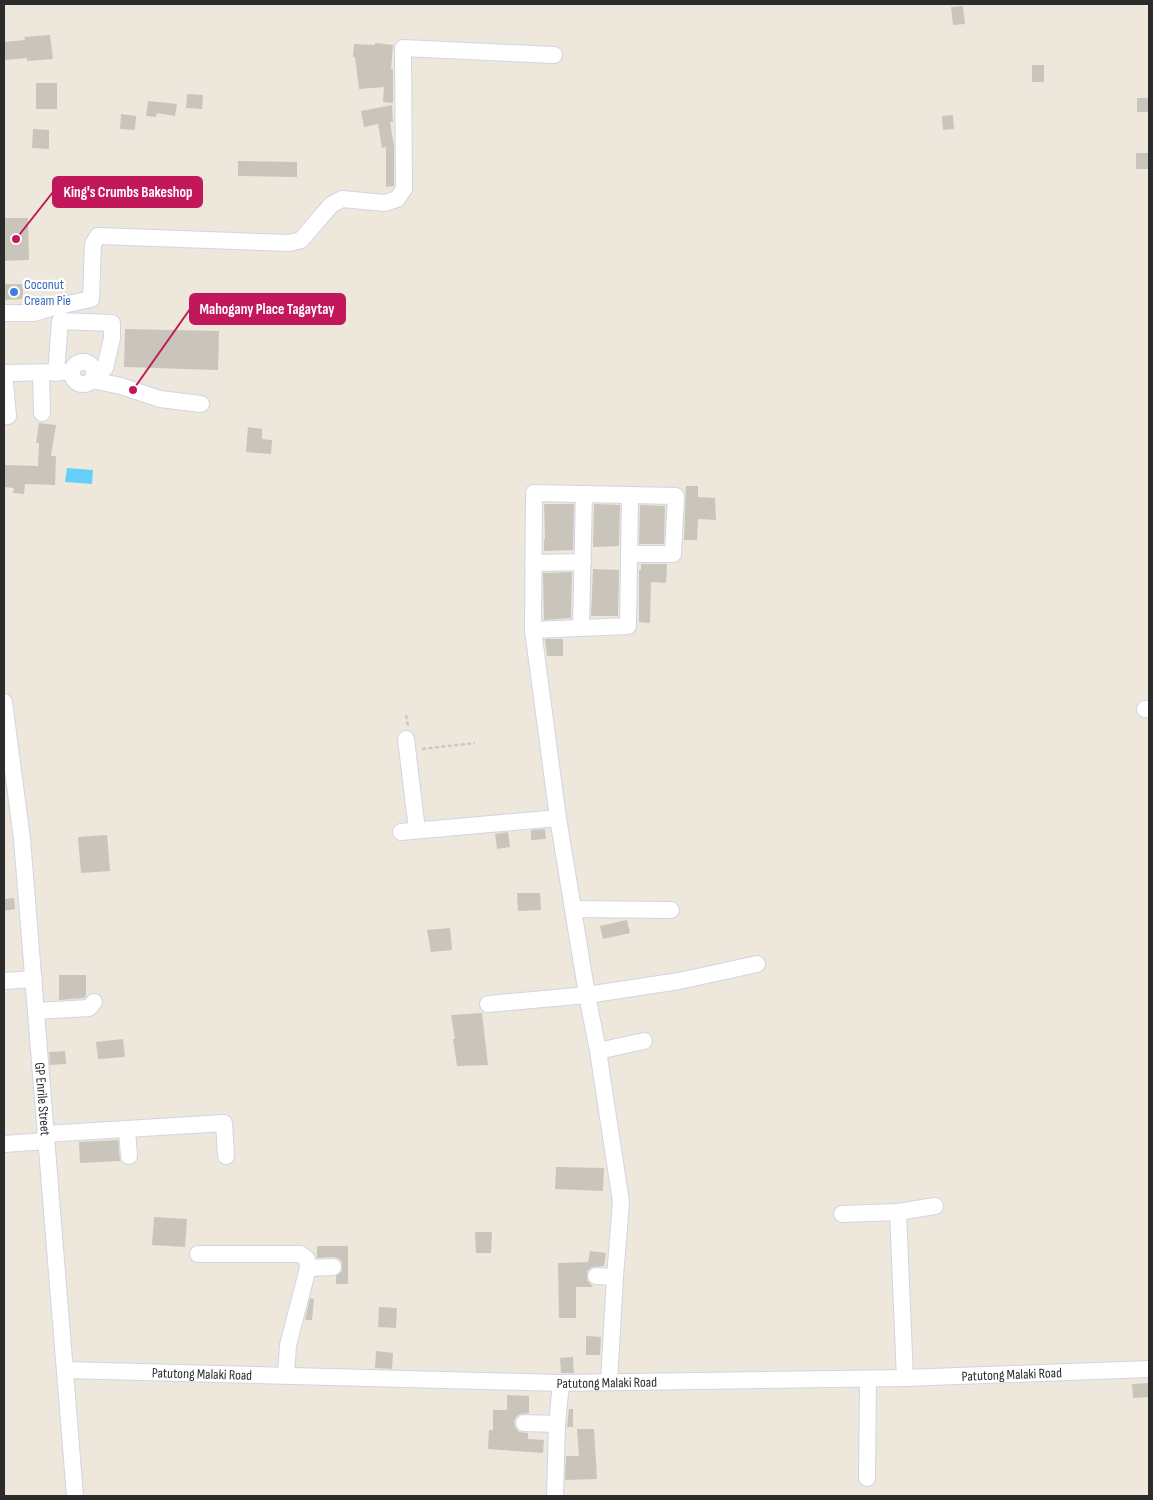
<svg xmlns="http://www.w3.org/2000/svg" width="1153" height="1500" viewBox="0 0 1153 1500" font-family="'Sofia Sans Condensed',sans-serif">
<style>
.water{fill:#65cffa}
.building{fill:#c9c5ba}
.lines{fill:none;stroke-linecap:round;stroke-linejoin:round}
.minor-casing{stroke:#d1d4e5;stroke-width:18}
.path{stroke:#c8c8c8;stroke-width:2.5;stroke-dasharray:4 2.5;stroke-linecap:butt}
.minor{stroke:#fff;stroke-width:16}
.shop-dot{fill:#3f7fe0;stroke:#fff;stroke-width:2}
.labels{text-anchor:middle;dominant-baseline:central;stroke-width:4.5;stroke-linejoin:round;paint-order:stroke}
.shop-label{font-size:14px;fill:#366cbe;stroke:#fff;text-anchor:start}
.street-label{font-size:14px;fill:#2b2b2b;stroke:#fff}
.leader{fill:none;stroke:#c2185b;stroke-width:2}
.callout-dot{fill:#c2185b;stroke:#fff;stroke-width:2}
.callout{fill:#c2185b;stroke:#c2185b;stroke-width:2}
.callout-label{font-size:15px;text-anchor:middle;font-weight:bold;fill:#fff}
</style>
<rect width="100%" height="100%" fill="#eee7dc"/>
<!-- water -->
<path class="water" d="M 67,468 L 93,470 L 92,484 L 65,482 Z"/>
<!-- building -->
<g class="building">
<path d="M 963,6 L 965,24 L 953,25 L 951,7 Z"/>
<path d="M 50,35 L 53,59 L 27,61 L 27,58 L 4,60 L 4,42 L 25,40 L 24,37 Z"/>
<path d="M 375,43 L 393,45 L 391,69 L 393,69 L 393,103 L 383,102 L 384,87 L 359,89 L 355,57 L 353,57 L 354,44 L 375,45 Z"/>
<rect x="1032" y="65" width="12" height="17"/>
<rect x="36" y="83" width="21" height="26"/>
<path d="M 187,94 L 203,95 L 202,109 L 186,108 Z"/>
<rect x="1137" y="98" width="12" height="14"/>
<path d="M 148,101 L 177,104 L 175,116 L 157,113 L 156,117 L 146,116 Z"/>
<path d="M 392,105 L 393,122 L 390,122 L 394,146 L 394,186 L 386,187 L 386,147 L 382,148 L 378,124 L 364,127 L 361,111 Z"/>
<path d="M 121,114 L 136,116 L 135,130 L 120,129 Z"/>
<path d="M 953,115 L 954,129 L 943,130 L 942,116 Z"/>
<path d="M 33,129 L 49,130 L 49,149 L 32,148 Z"/>
<rect x="1136" y="153" width="13" height="16"/>
<path d="M 238,161 L 297,162 L 297,177 L 238,176 Z"/>
<path d="M 4,218 L 28,218 L 29,260 L 4,261 Z"/>
<path d="M 5,284 L 23,284 L 23,299 L 5,300 Z"/>
<path d="M 125,329 L 219,331 L 218,370 L 124,367 Z"/>
<path d="M 39,423 L 56,425 L 51,456 L 56,456 L 55,485 L 25,484 L 24,494 L 13,493 L 14,488 L 4,487 L 4,465 L 38,466 L 39,443 L 36,443 Z"/>
<path d="M 248,427 L 262,429 L 262,439 L 272,440 L 271,454 L 246,452 Z"/>
<path d="M 686,486 L 698,486 L 698,497 L 715,498 L 716,520 L 698,519 L 697,540 L 684,540 Z"/>
<path d="M 544,504 L 574,504 L 573,550 L 544,551 L 544,539 L 545,539 Z"/>
<path d="M 594,504 L 620,505 L 619,546 L 593,547 Z"/>
<path d="M 640,505 L 665,506 L 664,544 L 639,544 Z"/>
<path d="M 641,564 L 667,564 L 666,583 L 651,582 L 650,623 L 639,622 L 639,570 L 641,570 Z"/>
<path d="M 593,569 L 619,570 L 618,616 L 591,616 Z"/>
<path d="M 572,572 L 571,618 L 544,620 L 543,573 Z"/>
<path d="M 545,639 L 563,639 L 563,656 L 547,656 Z"/>
<path d="M 545,829 L 546,839 L 531,840 L 531,830 Z"/>
<path d="M 508,832 L 510,847 L 497,849 L 495,834 Z"/>
<path d="M 107,835 L 110,871 L 81,873 L 78,837 Z"/>
<path d="M 517,893 L 540,893 L 541,910 L 518,911 Z"/>
<path d="M 14,898 L 15,909 L 4,911 L 4,899 Z"/>
<path d="M 627,920 L 630,933 L 603,939 L 600,926 Z"/>
<path d="M 450,928 L 452,950 L 431,952 L 427,930 Z"/>
<path d="M 59,975 L 86,975 L 86,996 L 84,998 L 59,1000 Z"/>
<path d="M 482,1013 L 488,1065 L 457,1066 L 453,1039 L 455,1039 L 451,1015 Z"/>
<path d="M 123,1039 L 125,1057 L 98,1059 L 96,1042 Z"/>
<path d="M 65,1051 L 66,1064 L 50,1065 L 49,1052 Z"/>
<path d="M 118,1140 L 120,1161 L 80,1163 L 79,1142 Z"/>
<path d="M 556,1167 L 604,1168 L 603,1191 L 555,1189 Z"/>
<path d="M 154,1217 L 187,1219 L 185,1247 L 152,1245 Z"/>
<path d="M 475,1232 L 492,1232 L 491,1253 L 476,1253 Z"/>
<path d="M 317,1246 L 348,1246 L 348,1284 L 336,1284 L 336,1276 L 342,1271 L 342,1262 L 338,1258 L 333,1257 L 317,1258 Z"/>
<path d="M 590,1251 L 606,1253 L 604,1266 L 592,1267 L 587,1271 L 587,1280 L 593,1287 L 576,1287 L 576,1318 L 559,1318 L 558,1263 L 588,1262 Z"/>
<path d="M 310,1298 L 314,1299 L 312,1320 L 305,1320 Z"/>
<path d="M 379,1307 L 397,1308 L 396,1328 L 378,1327 Z"/>
<path d="M 586,1336 L 601,1337 L 600,1355 L 586,1355 Z"/>
<path d="M 376,1351 L 393,1353 L 392,1369 L 375,1368 Z"/>
<path d="M 573,1357 L 574,1373 L 561,1373 L 560,1358 Z"/>
<path d="M 1149,1383 L 1149,1397 L 1133,1398 L 1132,1384 Z"/>
<path d="M 507,1395 L 529,1396 L 529,1413 L 520,1414 L 516,1417 L 514,1422 L 515,1427 L 519,1432 L 528,1433 L 528,1439 L 544,1440 L 543,1453 L 488,1449 L 489,1430 L 493,1430 L 493,1410 L 507,1410 Z"/>
<path d="M 569,1409 L 573,1409 L 573,1427 L 567,1427 Z"/>
<path d="M 577,1429 L 594,1429 L 597,1479 L 565,1480 L 566,1456 L 579,1456 Z"/>
</g>
<g class="lines">
<defs>
<g id="minor">
<path d="M 4,313 L 34,313 L 50,308 L 91,299 L 93,244 L 98,236 L 289,243 L 301,240 L 331,205 L 342,199 L 385,203 L 397,199 L 404,189 L 403,48 L 554,55"/>
<circle cx="83" cy="373" r="11"/>
<path d="M 4,373 L 65,372"/>
<path d="M 4,373 L 8,416"/>
<path d="M 41,373 L 42,413"/>
<path d="M 56,373 L 60,321 L 112,323 L 112,338 L 105,368 L 94,374"/>
<path d="M 92,380 L 121,386 L 160,399 L 201,404"/>
<path d="M 533,563 L 583,562"/>
<path d="M 581,628 L 584,494"/>
<path d="M 533,630 L 534,493 L 676,496 L 673,554 L 630,554"/>
<path id="s1" d="M 4,702 L 22,839 L 75,1496"/>
<path d="M 1145,709 L 1149,709"/>
<path d="M 406,739 L 417,830"/>
<path d="M 401,832 L 558,818"/>
<path d="M 573,909 L 671,910"/>
<path d="M 4,981 L 34,979"/>
<path d="M 488,1004 L 587,995 L 679,981 L 757,964"/>
<path d="M 36,1011 L 89,1008 L 94,1002"/>
<path d="M 598,1051 L 644,1041"/>
<path d="M 127,1129 L 129,1156"/>
<path d="M 45,1134 L 224,1123 L 226,1156"/>
<path d="M 4,1144 L 46,1141"/>
<path d="M 898,1212 L 905,1378"/>
<path d="M 842,1214 L 898,1212 L 935,1206"/>
<path d="M 198,1254 L 300,1254 L 307,1259 L 308,1268 L 288,1345 L 286,1375"/>
<path d="M 308,1268 L 333,1267"/>
<path d="M 596,1276 L 615,1277"/>
<path id="s2" d="M 66,1370 L 561,1383 L 905,1378 L 1149,1369"/>
<path d="M 609,1381 L 615,1277 L 621,1202 L 598,1051 L 587,995 L 558,818 L 533,630 L 628,626 L 630,495"/>
<path d="M 524,1423 L 557,1424"/>
<path d="M 867,1478 L 868,1379"/>
<path d="M 555,1496 L 557,1424 L 561,1383"/>
</g>
</defs>
<!-- minor casing -->
<use href="#minor" class="minor-casing"/>
<!-- path -->
<g class="path">
<path d="M 406,715 L 408,726"/>
<path d="M 422,749 L 475,743"/>
</g>
<!-- minor -->
<use href="#minor" class="minor"/>
</g>
<!-- markers -->
<circle class="shop-dot" cx="14" cy="292" r="5"/>
<g class="labels">
<!-- shop labels -->
<g class="shop-label">
<text x="24" y="284">Coconut<tspan x="24" dy="16">Cream Pie</tspan></text>
</g>
<!-- street labels -->
<g class="street-label">
<text stroke="none"><textPath href="#s1" startOffset="399">GP Enrile Street</textPath></text>
<text stroke="none"><textPath href="#s2" startOffset="136">Patutong Malaki Road</textPath></text>
<text stroke="none"><textPath href="#s2" startOffset="946">Patutong Malaki Road</textPath></text>
<text stroke="none"><textPath href="#s2" startOffset="541">Patutong Malaki Road</textPath></text>
</g>
</g>
<!-- callouts -->
<path class="leader" d="M16 239L53 192M133 390L190 309"/>
<g class="callout-dot">
<circle cx="16" cy="239" r="5"/>
<circle cx="133" cy="390" r="5"/>
</g>
<g class="callout">
<rect x="53" y="177" width="149" height="30" rx="5"/>
<rect x="190" y="294" width="155" height="30" rx="5"/>
</g>
<g class="callout-label">
<text x="128" y="197">King's Crumbs Bakeshop</text>
<text x="267" y="314">Mahogany Place Tagaytay</text>
</g>
<!-- border -->
<rect width="1153" height="1500" fill="none" stroke="#2b2b2b" stroke-width="10"/>
</svg>
